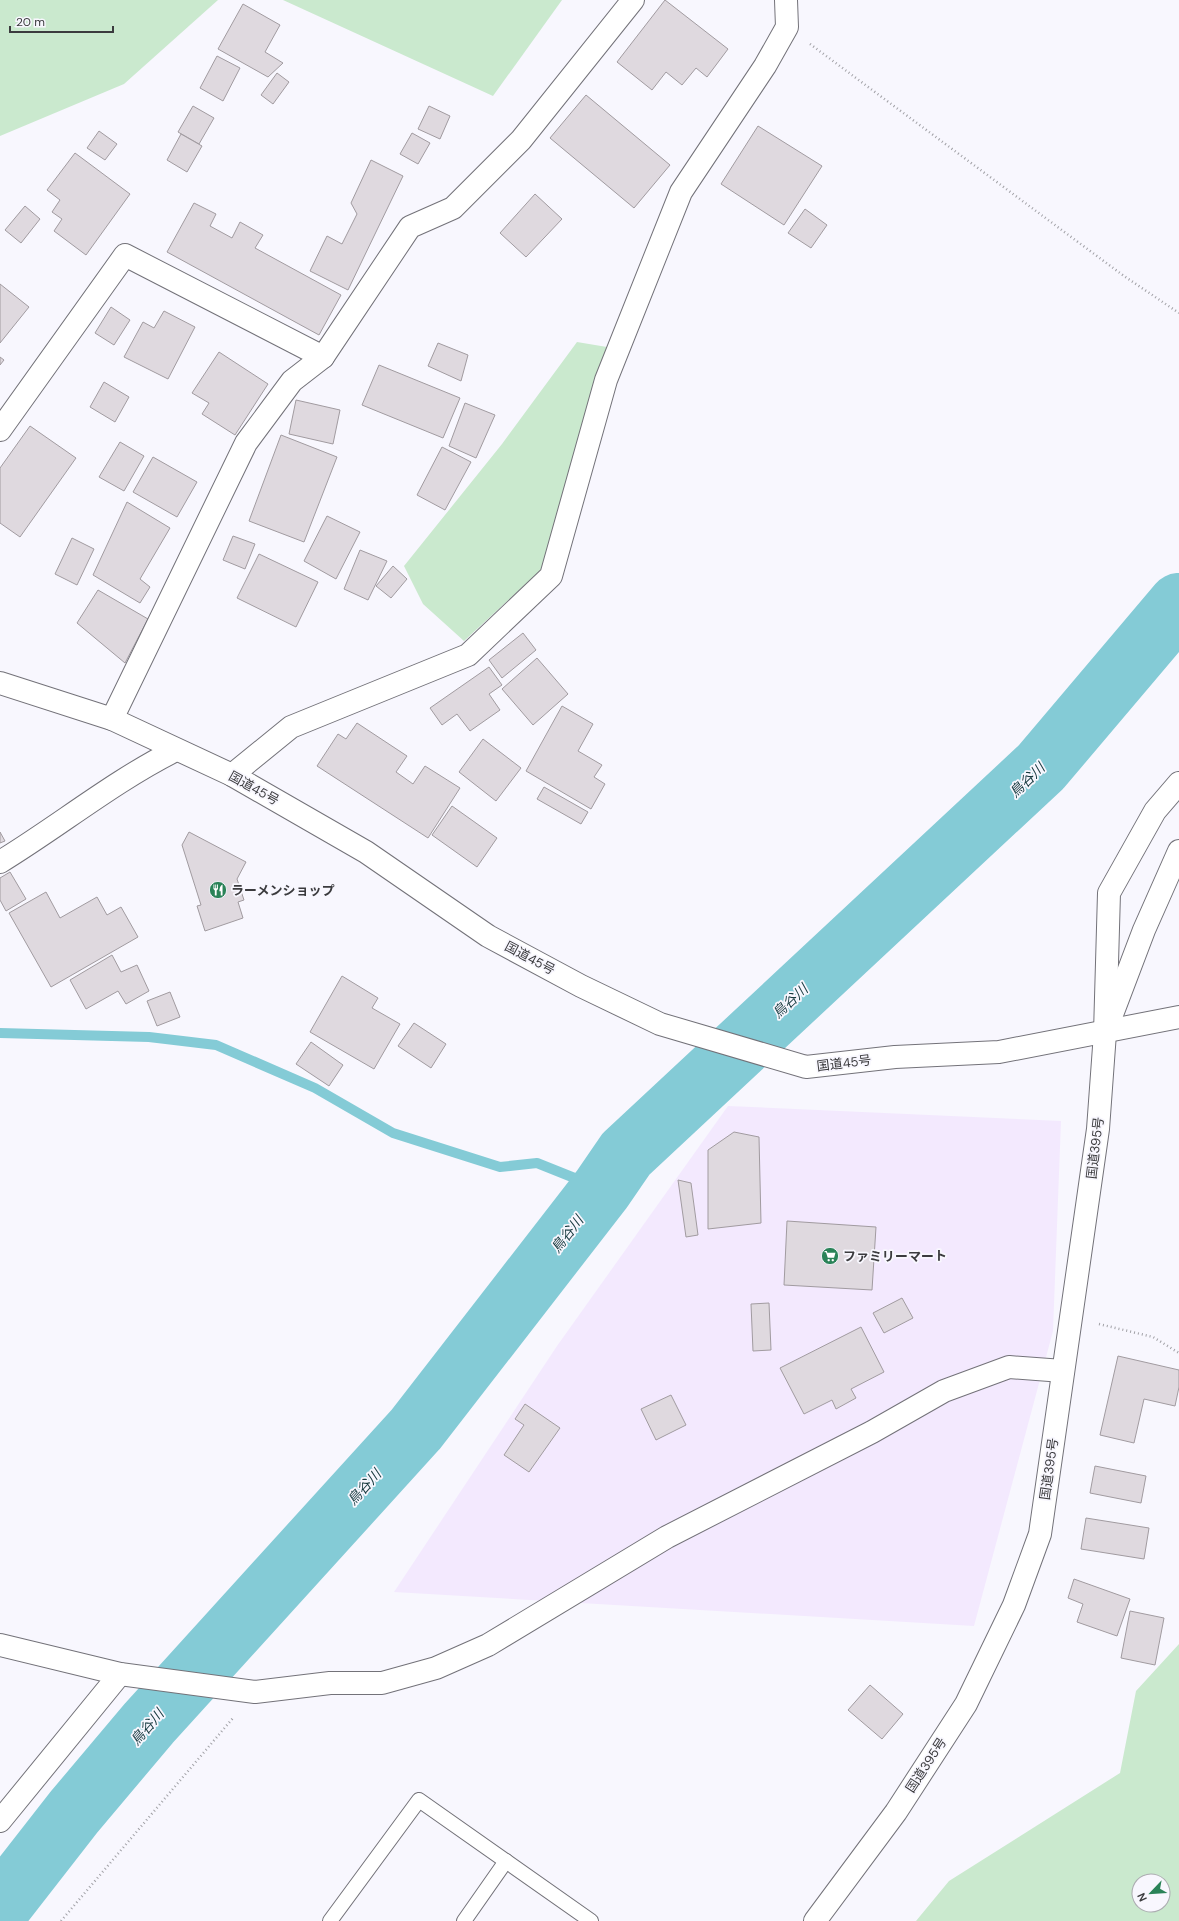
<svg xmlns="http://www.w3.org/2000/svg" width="1179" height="1921" viewBox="0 0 1179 1921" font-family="'DM Sans','Noto Sans JP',sans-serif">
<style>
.commercial{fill:#f3e9fe}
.green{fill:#cae9ce;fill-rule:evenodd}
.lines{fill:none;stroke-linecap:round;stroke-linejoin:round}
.stream{stroke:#84cbd6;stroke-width:10}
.river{stroke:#84cbd6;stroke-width:62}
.building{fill:#dfd9df;stroke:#a19ba0}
.lane-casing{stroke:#737279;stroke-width:16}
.street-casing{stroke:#737279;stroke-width:24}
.highway-casing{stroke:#737279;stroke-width:24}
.path{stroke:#a1a1a6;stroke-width:2.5;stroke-dasharray:1 3;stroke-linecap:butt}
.lane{stroke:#fff;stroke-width:14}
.street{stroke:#fff;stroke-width:22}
.highway{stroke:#fff;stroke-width:22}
.labels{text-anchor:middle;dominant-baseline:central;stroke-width:3.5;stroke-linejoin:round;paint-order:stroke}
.street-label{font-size:13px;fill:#3b3b3e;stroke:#f8f7fe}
.poi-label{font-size:13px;font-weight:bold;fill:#3b3b3e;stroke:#f8f7fe;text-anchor:start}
.water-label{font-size:14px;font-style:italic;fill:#183b40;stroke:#f8f7fe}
</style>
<rect width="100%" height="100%" fill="#f8f7fe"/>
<!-- commercial -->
<path class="commercial" d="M 728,1106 L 1061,1121 L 1053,1331 L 974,1626 L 394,1592 L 557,1346 Z"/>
<!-- green -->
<g class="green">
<path d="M 0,0 L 218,0 L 124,84 L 0,136 Z"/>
<path d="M 283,0 L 562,0 L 493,96 Z"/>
<path d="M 577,342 L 607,347 L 543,568 L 464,641 L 423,604 L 404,566 L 502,444 Z"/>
<path d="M 1179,1644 L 1179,1921 L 916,1921 L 949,1881 L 1120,1773 L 1136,1691 ZM 1139,1881 L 1163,1881 L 1163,1905 L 1139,1905 Z"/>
</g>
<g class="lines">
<!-- stream -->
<path class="stream" d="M 0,1033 L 149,1037 L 216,1045 L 315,1088 L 393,1133 L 500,1167 L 537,1163 L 602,1189"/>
<!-- river -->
<path class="river" d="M 0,1907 L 74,1812 L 149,1723 L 416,1429 L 602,1189 L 626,1154 L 1041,767 L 1179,604"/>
</g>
<!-- building -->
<g class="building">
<path d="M 665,0 L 728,49 L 707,77 L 696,68 L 682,85 L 666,72 L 652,90 L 617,62 Z"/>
<path d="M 243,4 L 280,25 L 265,52 L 283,63 L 268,77 L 218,49 Z"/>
<path d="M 217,56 L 240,68 L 223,101 L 200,88 Z"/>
<path d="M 277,73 L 289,82 L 273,104 L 261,95 Z"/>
<path d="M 586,95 L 670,165 L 634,208 L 550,138 Z"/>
<path d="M 193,106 L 214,118 L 199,144 L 178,132 Z"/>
<path d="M 429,106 L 450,116 L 440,139 L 418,129 Z"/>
<path d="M 758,126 L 822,166 L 784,225 L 721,184 Z"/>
<path d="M 99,131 L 117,144 L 105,160 L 87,148 Z"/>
<path d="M 412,133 L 430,143 L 418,164 L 400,154 Z"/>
<path d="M 181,134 L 202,146 L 187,172 L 167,160 Z"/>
<path d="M 75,153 L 130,194 L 86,255 L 54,231 L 62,219 L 52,212 L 60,200 L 47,190 Z"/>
<path d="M 371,160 L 403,176 L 348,290 L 310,271 L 327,236 L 342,244 L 357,214 L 351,203 Z"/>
<path d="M 535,194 L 562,219 L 526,257 L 500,233 Z"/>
<path d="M 194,203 L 216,214 L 210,226 L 232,238 L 240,222 L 263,235 L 255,248 L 341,295 L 319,335 L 167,252 Z"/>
<path d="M 25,206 L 40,219 L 21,243 L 5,230 Z"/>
<path d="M 805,209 L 827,225 L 811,248 L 788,233 Z"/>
<path d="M 0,284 L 29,307 L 0,343 Z"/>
<path d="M 111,307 L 130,320 L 114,345 L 95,333 Z"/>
<path d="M 164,311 L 195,327 L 168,379 L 124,357 L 143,322 L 154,328 Z"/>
<path d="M 438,343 L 468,355 L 461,381 L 428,366 Z"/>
<path d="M 219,352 L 268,384 L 235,435 L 202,414 L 209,403 L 192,393 Z"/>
<path d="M 0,357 L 4,360 L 0,365 Z"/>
<path d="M 379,365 L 460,398 L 443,438 L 362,405 Z"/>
<path d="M 104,382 L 129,397 L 115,422 L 90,407 Z"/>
<path d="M 296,400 L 340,410 L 333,444 L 289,434 Z"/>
<path d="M 465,403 L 495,415 L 476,458 L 449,446 Z"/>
<path d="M 30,426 L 76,458 L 20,537 L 0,523 L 0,468 Z"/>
<path d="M 281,435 L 337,457 L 304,542 L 249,521 Z"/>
<path d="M 120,442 L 144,456 L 124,491 L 99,477 Z"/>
<path d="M 442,447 L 471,462 L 445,510 L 417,495 Z"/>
<path d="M 153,457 L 197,482 L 177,517 L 133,492 Z"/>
<path d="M 127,502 L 170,528 L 140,579 L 150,587 L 140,603 L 93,575 Z"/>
<path d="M 327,516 L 360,532 L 336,579 L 304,561 Z"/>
<path d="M 233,536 L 255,544 L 245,569 L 223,560 Z"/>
<path d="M 72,538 L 94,549 L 77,585 L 55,574 Z"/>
<path d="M 360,550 L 387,561 L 368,600 L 344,589 Z"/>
<path d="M 259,554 L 318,582 L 296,627 L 237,598 Z"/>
<path d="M 393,566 L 407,579 L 391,598 L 376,586 Z"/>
<path d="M 98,590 L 148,619 L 125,663 L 77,623 Z"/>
<path d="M 523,633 L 536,650 L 502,678 L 489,660 Z"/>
<path d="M 537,658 L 568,694 L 533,725 L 502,689 Z"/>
<path d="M 489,667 L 502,685 L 489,694 L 500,710 L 470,731 L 457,714 L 442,725 L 430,708 Z"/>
<path d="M 562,706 L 593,724 L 578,751 L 602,765 L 594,777 L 605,784 L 591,809 L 526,771 Z"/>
<path d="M 357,723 L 407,756 L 396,772 L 413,784 L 425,766 L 460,788 L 428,838 L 317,766 L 338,734 L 346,739 Z"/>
<path d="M 483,739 L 521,768 L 496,801 L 459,772 Z"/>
<path d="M 544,787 L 588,812 L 581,824 L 537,799 Z"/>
<path d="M 452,806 L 497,838 L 477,867 L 432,835 Z"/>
<path d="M 0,832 L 5,841 L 0,843 Z"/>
<path d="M 189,832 L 246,862 L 237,879 L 244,900 L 238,902 L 243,918 L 205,931 L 197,906 L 201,905 L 182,845 Z"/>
<path d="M 10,872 L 26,899 L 6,911 L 0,900 L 0,878 Z"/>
<path d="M 46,892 L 60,918 L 97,897 L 107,915 L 121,907 L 138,937 L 51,987 L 9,913 Z"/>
<path d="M 112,955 L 121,972 L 137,965 L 149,991 L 126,1004 L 118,991 L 86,1009 L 70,980 Z"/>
<path d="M 342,976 L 378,998 L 372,1008 L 400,1024 L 374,1069 L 310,1032 Z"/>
<path d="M 170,992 L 180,1017 L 157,1026 L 147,1001 Z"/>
<path d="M 414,1023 L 446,1044 L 431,1068 L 398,1046 Z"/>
<path d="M 311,1042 L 343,1065 L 329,1086 L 296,1064 Z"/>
<path d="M 734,1132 L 759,1137 L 761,1223 L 708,1229 L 708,1150 Z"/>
<path d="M 678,1180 L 691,1183 L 698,1235 L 686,1237 Z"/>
<path d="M 787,1221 L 876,1227 L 872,1290 L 784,1285 Z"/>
<path d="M 902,1298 L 913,1318 L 884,1333 L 873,1313 Z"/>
<path d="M 769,1303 L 771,1350 L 753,1351 L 751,1304 Z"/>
<path d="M 861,1327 L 884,1372 L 851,1389 L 856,1398 L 836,1409 L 832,1400 L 804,1414 L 780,1368 Z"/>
<path d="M 1118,1356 L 1179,1370 L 1179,1387 L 1175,1406 L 1144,1399 L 1134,1443 L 1100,1435 Z"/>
<path d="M 671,1395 L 686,1425 L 656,1440 L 641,1409 Z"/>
<path d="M 525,1404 L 560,1428 L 529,1472 L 504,1455 L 524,1425 L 515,1419 Z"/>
<path d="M 1095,1466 L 1146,1476 L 1141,1503 L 1090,1493 Z"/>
<path d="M 1086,1518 L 1149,1528 L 1144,1559 L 1081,1549 Z"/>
<path d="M 1074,1579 L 1130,1599 L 1117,1636 L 1077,1622 L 1083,1604 L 1068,1598 Z"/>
<path d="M 1130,1611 L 1164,1618 L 1155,1665 L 1121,1658 Z"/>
<path d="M 870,1685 L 903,1714 L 882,1739 L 848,1710 Z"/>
</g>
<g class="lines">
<defs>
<g id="lane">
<path d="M 330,1921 L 419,1800 L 591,1921"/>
<path d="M 464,1921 L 506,1861"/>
</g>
<g id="street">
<path d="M 0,430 L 125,255 L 323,357"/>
<path d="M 112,719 L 246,443 L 292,381 L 323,357 L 410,227 L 453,208 L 521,140 L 633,0"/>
<path d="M 232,775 L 291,727 L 468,655 L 551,576 L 606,380 L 681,192 L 765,66 L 787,27 L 786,0"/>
<path d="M 0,862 C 59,826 114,781 176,750"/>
<path d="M 0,1645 L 120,1674 L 255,1692 L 330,1683 L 382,1683 L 436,1668 L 488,1645 L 667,1537 L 872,1432 L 944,1391 L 1009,1367 L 1063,1371"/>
<path d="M 0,1821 L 120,1674"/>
</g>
<g id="highway">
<path d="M 0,683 L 112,719 L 232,775 L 366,852 L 488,936 L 581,986 L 660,1024 L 806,1067 L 895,1057 L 999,1052 L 1179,1017"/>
<path d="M 1111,1017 L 1144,930 L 1179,851"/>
<path d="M 815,1921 L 896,1812 L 966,1704 L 1014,1605 L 1040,1534 L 1098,1129 L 1105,1033 L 1109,893 L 1155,811 L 1179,783"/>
</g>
</defs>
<!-- lane casing -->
<use href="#lane" class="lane-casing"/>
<!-- street casing -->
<use href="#street" class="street-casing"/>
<!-- highway casing -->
<use href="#highway" class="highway-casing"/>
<!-- path -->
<g class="path">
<path d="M 810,44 L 1124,276 L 1179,313"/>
<path d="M 1099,1324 L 1153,1337 L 1179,1353"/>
<path d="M 61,1921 L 233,1718"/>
</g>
<!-- lane -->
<use href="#lane" class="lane"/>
<!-- street -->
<use href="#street" class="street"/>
<!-- highway -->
<use href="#highway" class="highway"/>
</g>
<!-- icons -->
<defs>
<symbol id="restaurant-disc" viewBox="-11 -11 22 22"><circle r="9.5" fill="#2a8358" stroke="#f8f7fe"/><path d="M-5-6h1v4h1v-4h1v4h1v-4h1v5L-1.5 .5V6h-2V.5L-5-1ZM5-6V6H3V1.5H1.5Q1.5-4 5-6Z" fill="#fff"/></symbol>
<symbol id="supermarket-disc" viewBox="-11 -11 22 22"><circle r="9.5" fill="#2a8358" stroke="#f8f7fe"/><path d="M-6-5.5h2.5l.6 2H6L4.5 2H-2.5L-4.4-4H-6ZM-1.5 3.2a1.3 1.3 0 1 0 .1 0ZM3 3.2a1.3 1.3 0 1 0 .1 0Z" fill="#fff"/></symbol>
</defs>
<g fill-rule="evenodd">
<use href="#restaurant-disc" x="208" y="880" width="20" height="20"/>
<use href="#supermarket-disc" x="820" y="1246" width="20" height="20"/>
</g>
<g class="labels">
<!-- street labels -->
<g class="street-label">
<text transform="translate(254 788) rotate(29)">国道45号</text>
<text transform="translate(530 958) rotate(28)">国道45号</text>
<text transform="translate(844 1063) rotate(-7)">国道45号</text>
<text transform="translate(1095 1148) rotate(-83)">国道395号</text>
<text transform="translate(1049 1469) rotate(-82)">国道395号</text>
<text transform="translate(926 1765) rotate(-57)">国道395号</text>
</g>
<!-- poi labels -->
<g class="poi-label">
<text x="231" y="890">ラーメンショップ</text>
<text x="843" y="1256">ファミリーマート</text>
</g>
<!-- water labels -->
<g class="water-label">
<text transform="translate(1027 780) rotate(-44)">鳥谷川</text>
<text transform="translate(790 1001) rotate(-43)">鳥谷川</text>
<text transform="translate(567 1234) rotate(-52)">鳥谷川</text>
<text transform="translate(364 1487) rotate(-48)">鳥谷川</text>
<text transform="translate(147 1727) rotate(-49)">鳥谷川</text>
</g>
</g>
<!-- north arrow -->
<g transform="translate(1151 1893) rotate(245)"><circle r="19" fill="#f8f7fe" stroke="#acacb1"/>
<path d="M0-3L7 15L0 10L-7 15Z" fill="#2a8358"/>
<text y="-6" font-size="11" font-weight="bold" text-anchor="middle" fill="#3b3b3e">N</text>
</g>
<!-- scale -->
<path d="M10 26v6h103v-6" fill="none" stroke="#3b3b3e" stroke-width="2"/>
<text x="16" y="26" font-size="12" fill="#3b3b3e" stroke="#f8f7fe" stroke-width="3" paint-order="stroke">20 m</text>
</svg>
